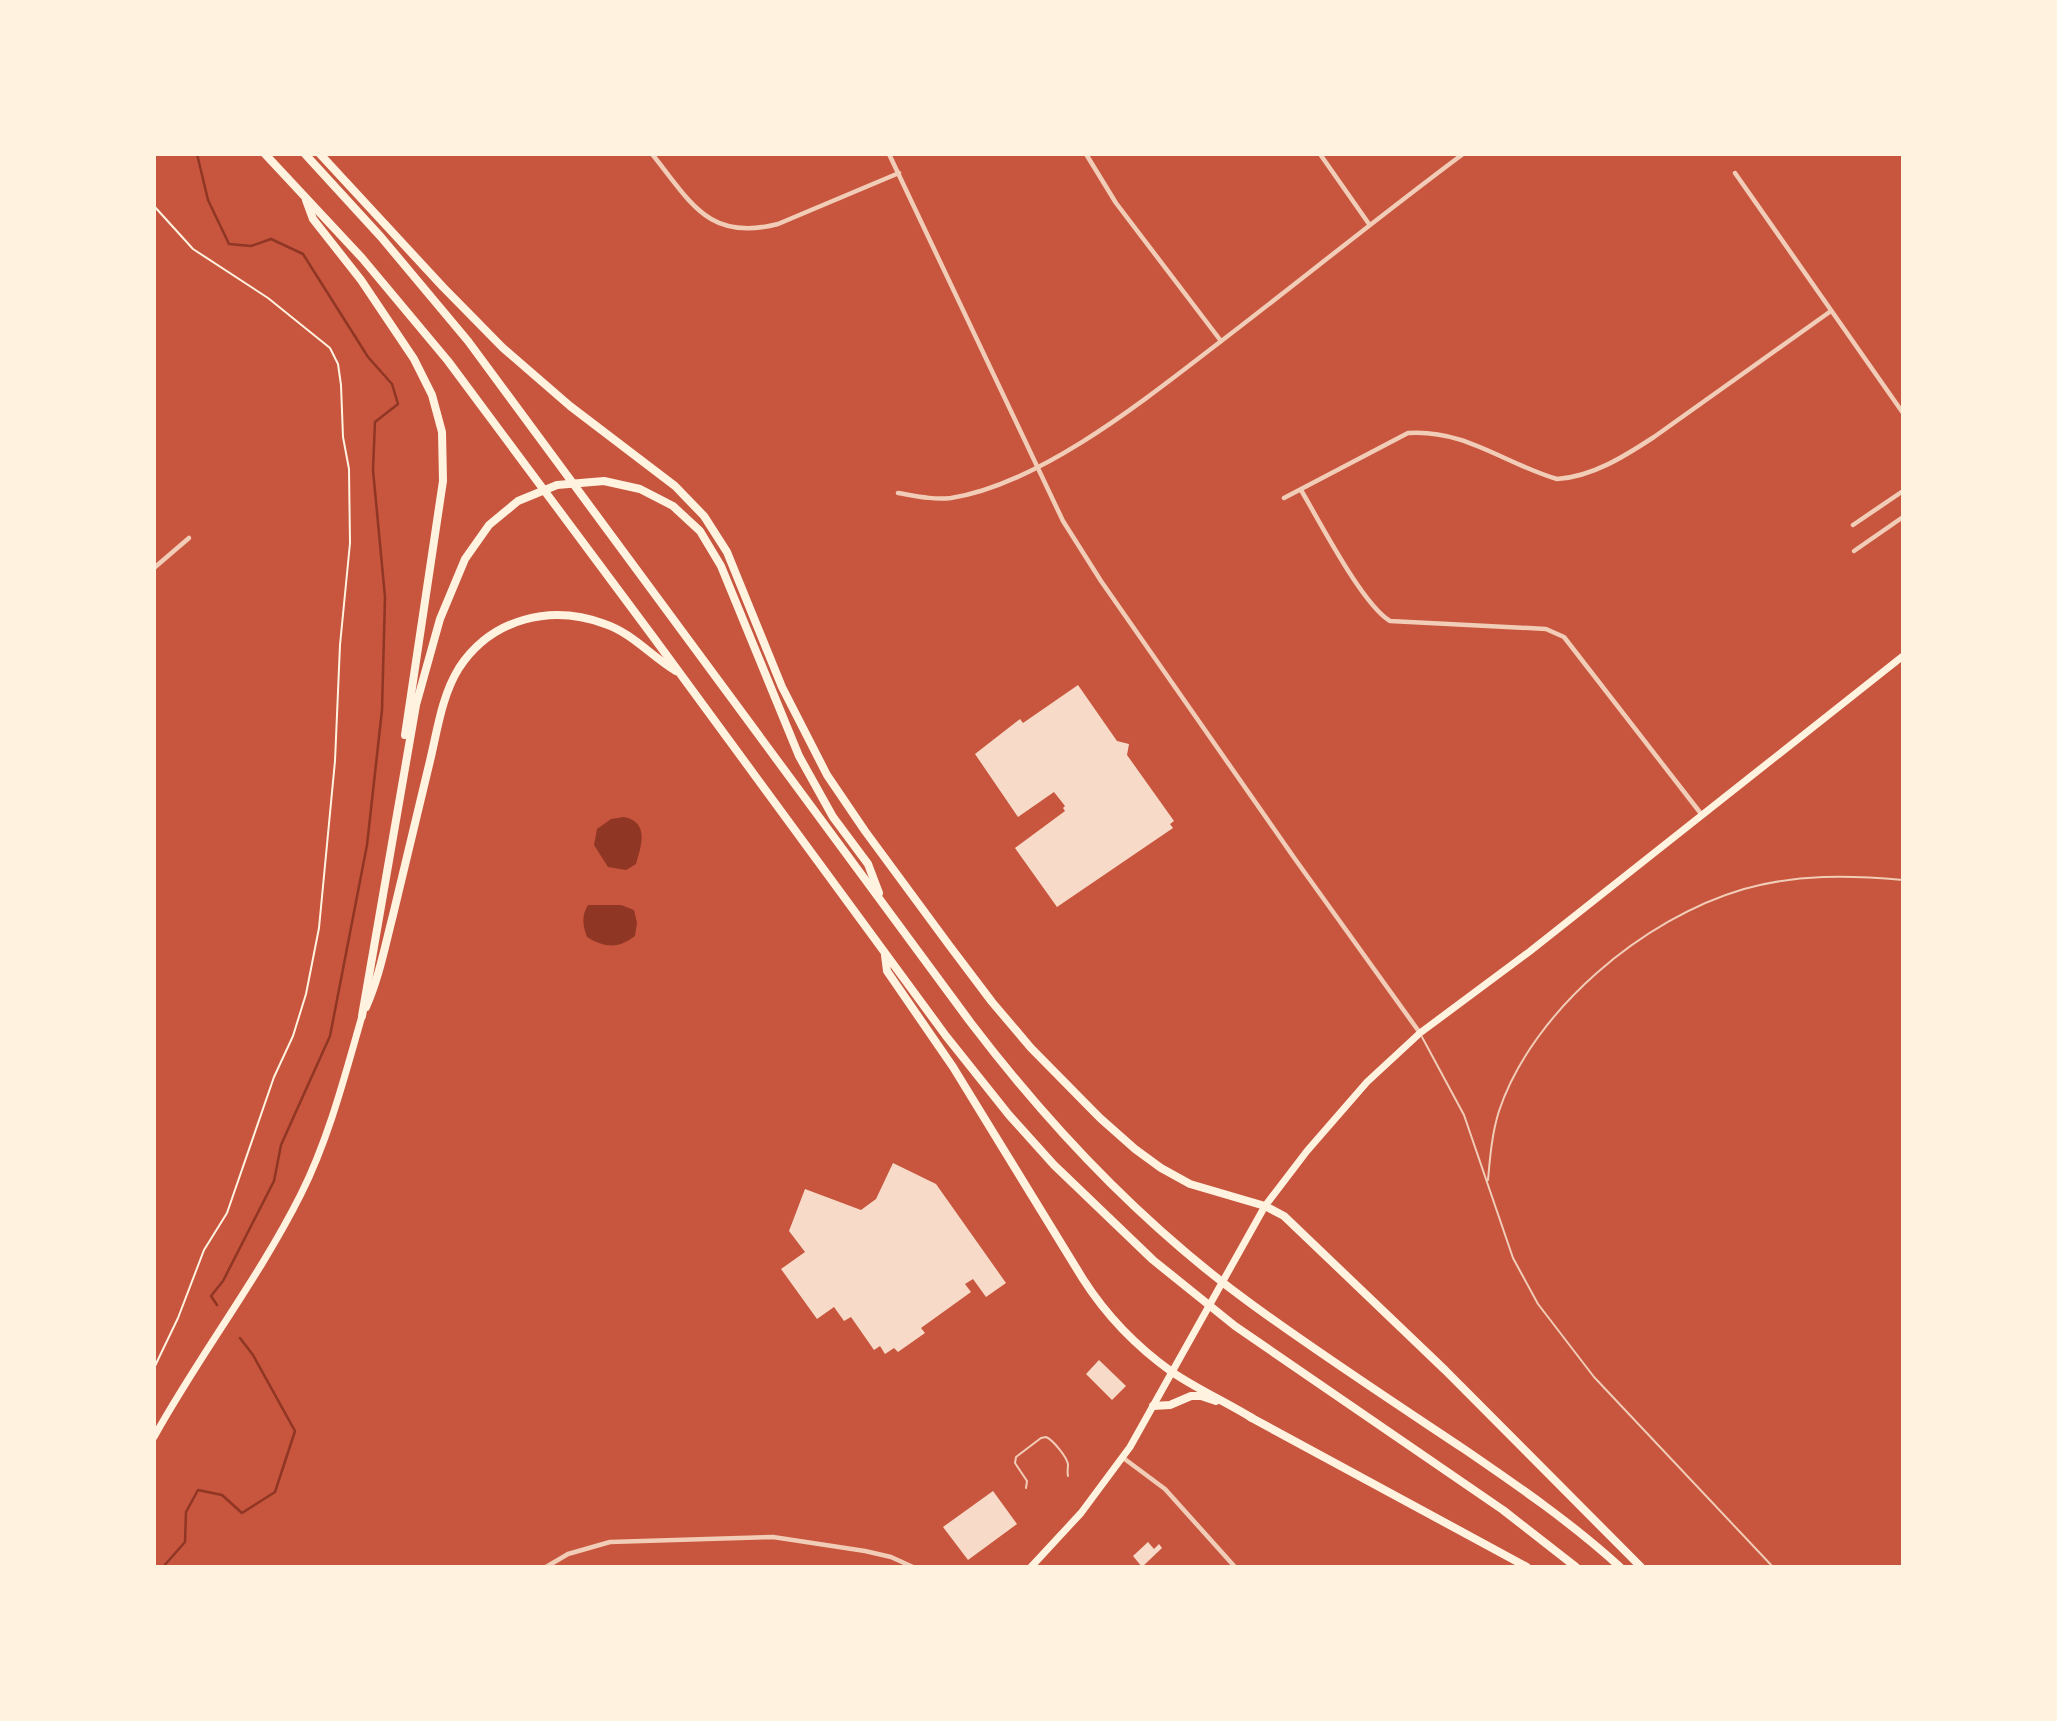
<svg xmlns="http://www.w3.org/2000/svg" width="2057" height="1721" viewBox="0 0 2057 1721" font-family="Commissioner,sans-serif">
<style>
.water{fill:#8f3625}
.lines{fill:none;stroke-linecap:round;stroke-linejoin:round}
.stream{stroke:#8f3625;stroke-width:2.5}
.building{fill:#f7dbc8}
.path{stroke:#fff3e0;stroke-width:2}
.service{stroke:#f1ccb7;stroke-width:2}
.minor{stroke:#f1ccb7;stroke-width:4.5}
.trunk{stroke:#fff3e0;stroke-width:7}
.motorway{stroke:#fff3e0;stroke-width:8}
</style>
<rect width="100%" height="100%" fill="#c8553d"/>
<!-- water -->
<g class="water">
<path d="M 624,817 C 650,822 641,847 636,864 L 626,870 L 608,867 L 594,845 L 597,829 L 611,819 Z"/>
<path d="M 588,905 L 621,905 L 634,910 L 637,923 L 635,936 C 618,949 605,948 587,937 C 583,926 581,916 588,905 Z"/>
</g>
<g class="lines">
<!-- stream -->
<g class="stream">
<path d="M 197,154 L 208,200 L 229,244 L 251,246 L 271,239 L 303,254 L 368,357 L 392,384 L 398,404 L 375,422 L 373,470 L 385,597 L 382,710 L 367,845 L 330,1036 L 281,1145 L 274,1181 L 223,1281 L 211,1296 L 217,1305"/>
<path d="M 163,1567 L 185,1542 L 186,1512 L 198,1490 L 222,1495 L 242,1513 L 275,1492 L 295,1431 L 253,1355 L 240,1338"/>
</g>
</g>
<!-- building -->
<g class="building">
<path d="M 1078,685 L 1117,741 L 1129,744 L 1127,755 L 1174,821 L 1170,824 L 1173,828 L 1057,907 L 1015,848 L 1065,811 L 1063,808 L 1065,806 L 1054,792 L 1018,817 L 975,754 L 1020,719 L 1023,723 Z"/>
<path d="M 893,1163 L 936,1184 L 1006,1283 L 986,1297 L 973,1279 L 965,1284 L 971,1292 L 921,1328 L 925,1333 L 898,1352 L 894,1348 L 885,1354 L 880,1346 L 874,1350 L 851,1317 L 844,1321 L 834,1307 L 817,1319 L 781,1269 L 805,1252 L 789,1231 L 805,1189 L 861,1210 L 876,1199 Z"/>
<path d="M 1099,1360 L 1126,1386 L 1112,1400 L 1086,1374 Z"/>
<path d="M 993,1491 L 1017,1524 L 968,1560 L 943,1527 Z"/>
<path d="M 1148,1542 L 1154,1549 L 1159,1544 L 1162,1548 L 1142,1567 L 1133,1556 Z"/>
</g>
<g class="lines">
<!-- path -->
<path class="path" d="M 154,206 L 193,249 L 268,298 L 330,348 L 338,364 L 341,385 L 343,437 L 349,469 L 350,543 L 340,645 L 335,761 L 319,928 L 306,994 L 293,1036 L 274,1077 L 227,1213 L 204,1250 L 178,1318 L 154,1368"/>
<!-- service -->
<g class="service">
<path d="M 1422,1037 L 1464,1115 L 1513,1258 L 1538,1304 L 1594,1377 L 1773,1567"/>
<path d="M 1488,1180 C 1490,1157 1492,1133 1499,1111 C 1533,1010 1644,918 1744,889 C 1797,874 1849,875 1903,880"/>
<path d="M 1026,1488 L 1027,1481 L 1015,1463 L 1016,1457 L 1041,1438 L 1046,1437 C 1053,1440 1066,1456 1068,1464 C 1068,1468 1067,1472 1068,1476"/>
</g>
<!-- minor -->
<g class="minor">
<path d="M 652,154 C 691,202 708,242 778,224 L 899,173"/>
<path d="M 889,154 L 1063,521 L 1101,581 L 1295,859 L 1420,1033"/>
<path d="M 1086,154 L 1116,203 L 1221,341"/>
<path d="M 1320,154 L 1369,224"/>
<path d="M 1735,173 L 1903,413"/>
<path d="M 1301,490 C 1320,522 1362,604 1390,621 L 1546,629 L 1564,637 L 1702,815"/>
<path d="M 898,493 C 916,496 933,500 951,498 C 1041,484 1147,398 1220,342 C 1301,280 1381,215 1463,154"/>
<path d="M 1284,498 L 1408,433 C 1465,429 1505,464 1557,479 C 1592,477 1625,456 1654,437 L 1831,311"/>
<path d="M 1853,525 L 1903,491"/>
<path d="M 1854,551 L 1903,517"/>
<path d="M 154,568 L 189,538"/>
<path d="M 1122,1457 L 1165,1489 L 1235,1567"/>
<path d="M 546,1567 L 568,1554 L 610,1542 L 773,1537 L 865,1551 L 891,1557 L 913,1567"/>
</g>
<!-- trunk -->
<g class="trunk">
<path d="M 154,1437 C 200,1354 259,1278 301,1194 C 329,1138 345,1075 362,1016"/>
<path d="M 1031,1567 L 1081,1513 L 1130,1447 L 1265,1206 L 1307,1151 L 1367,1082 L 1420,1033 L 1529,952 L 1903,656"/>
</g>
<!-- motorway -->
<g class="motorway">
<path d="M 265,154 L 362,258 L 448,361 L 654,638 L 946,1036 L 1009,1115 L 1054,1165 L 1153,1260 L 1235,1326 L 1503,1510 L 1576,1567"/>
<path d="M 305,154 L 381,237 L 468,341 L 971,1023 C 1051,1128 1143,1225 1250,1303 C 1320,1354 1392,1401 1464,1449 C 1518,1486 1572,1523 1620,1567"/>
<path d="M 320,154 L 443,287 L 503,348 L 570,406 L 675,486 L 704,516 L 727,552 L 782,687 L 827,775 L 865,831 L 949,945 L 992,1002 L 1031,1048 L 1100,1118 L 1135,1149 L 1161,1168 L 1190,1184 L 1265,1206 L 1284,1216 L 1445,1370 L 1641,1567"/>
<path d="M 306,200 L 313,219 L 361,280 L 414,359 L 432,395 L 442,432 L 443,481 L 405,735"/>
<path d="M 885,955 L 887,971 L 953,1067 L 1083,1279 C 1106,1315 1137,1347 1172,1372 C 1197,1389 1226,1402 1252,1418"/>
<path d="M 366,1007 C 379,978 385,946 393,915 C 405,865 417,815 429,765 C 437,733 441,697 459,668 C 492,618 551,604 605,624 C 632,633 651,656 676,671"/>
<path d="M 362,1016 L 416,705 L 440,619 L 465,559 L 489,525 L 518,501 L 557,485 L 604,481 L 640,489 L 673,506 L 700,531 L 721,566 L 799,756 L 833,817 L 868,864 L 879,893"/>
<path d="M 1153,1406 L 1170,1405 L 1191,1396 L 1201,1396 L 1216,1401"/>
<path d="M 1250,1417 L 1527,1567"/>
</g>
</g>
<!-- border -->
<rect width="2057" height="1721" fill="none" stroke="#fff3e0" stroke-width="312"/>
</svg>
